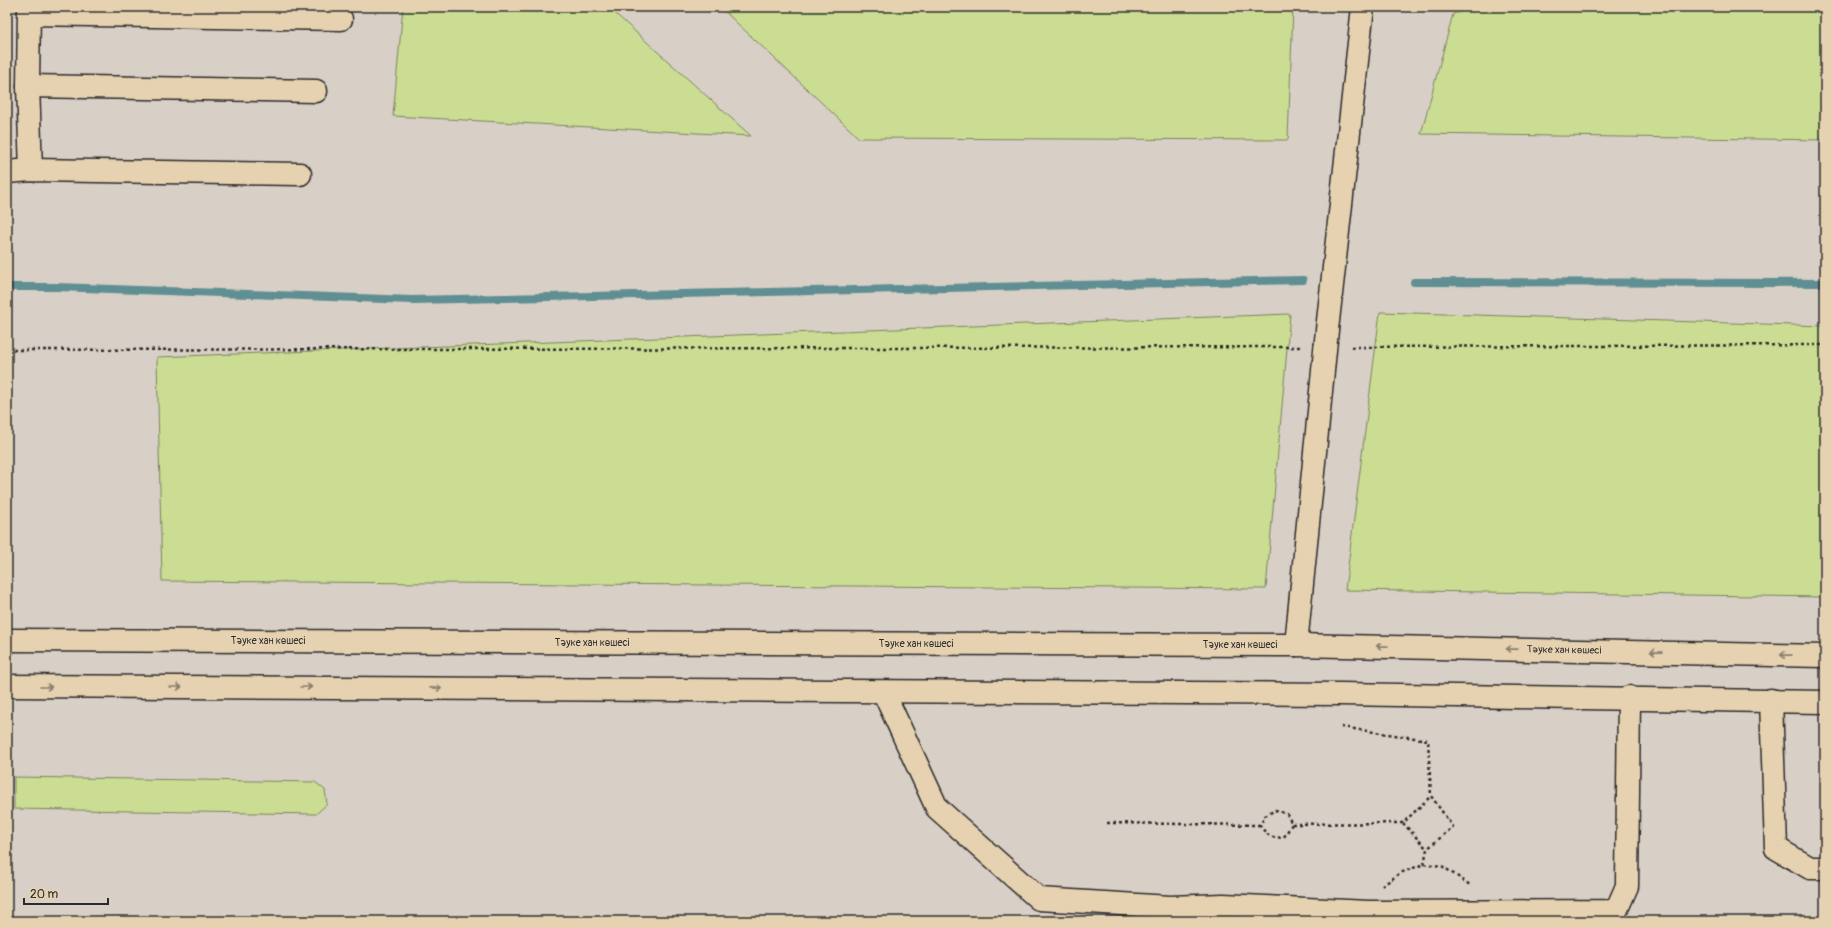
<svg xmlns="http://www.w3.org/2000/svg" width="1832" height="928" viewBox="0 0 1832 928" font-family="Pangolin,sans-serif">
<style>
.green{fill:#cadd92;stroke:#7a845e}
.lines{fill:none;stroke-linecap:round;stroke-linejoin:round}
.stream{stroke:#5e8f93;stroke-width:8}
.minor-casing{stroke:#2b2b2b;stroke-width:25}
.major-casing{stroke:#2b2b2b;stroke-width:25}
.path{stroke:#2b2b2b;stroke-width:2.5;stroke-dasharray:3 3;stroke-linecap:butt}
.minor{stroke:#e6d2b0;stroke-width:22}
.major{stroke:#e6d2b0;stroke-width:22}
.oneway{stroke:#887e6e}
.labels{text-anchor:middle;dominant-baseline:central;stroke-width:4;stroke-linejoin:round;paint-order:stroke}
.street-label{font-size:10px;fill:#2b2b2b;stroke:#e6d2b0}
</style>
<rect width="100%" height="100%" fill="#d8cfc6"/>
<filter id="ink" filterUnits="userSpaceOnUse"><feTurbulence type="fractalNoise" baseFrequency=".025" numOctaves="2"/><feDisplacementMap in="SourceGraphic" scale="8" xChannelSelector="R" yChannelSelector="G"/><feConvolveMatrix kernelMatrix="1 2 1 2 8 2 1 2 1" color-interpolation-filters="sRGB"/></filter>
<g filter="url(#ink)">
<!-- green -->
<g class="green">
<path d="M 403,7 L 608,7 L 751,136 L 393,116 Z"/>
<path d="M 720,7 L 1293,7 L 1288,140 L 859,138 Z"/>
<path d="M 1477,7 L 1825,7 L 1825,140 L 1421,134 L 1453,14 Z"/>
<path d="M 1380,312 L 1825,326 L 1825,597 L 1345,590 Z"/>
<path d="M 1290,314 L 1266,589 L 162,581 L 157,357 Z"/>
<path d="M 14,777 L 315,782 L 325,790 L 327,804 L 316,814 L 14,809 Z"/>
</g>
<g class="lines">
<!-- stream -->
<g class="stream">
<path d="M 1414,282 L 1825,283"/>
<path d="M 7,287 L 57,287 L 412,300 L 1303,280"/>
</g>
<defs>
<g id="minor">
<path d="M 29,7 L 28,86 L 31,170"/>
<path d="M 29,14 L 341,19"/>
<path d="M 28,86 L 316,91"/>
<path d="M 7,172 L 31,170 L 300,174"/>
<path d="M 1296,645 L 1327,330 L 1363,7"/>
<path d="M 884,693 L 937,808 L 1039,899 L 1170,907 L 1223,905 L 1368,912 L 1616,911 L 1627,886 L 1629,697"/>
<path d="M 1771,700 L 1776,848 L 1810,868 L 1825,868"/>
</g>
<g id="major">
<path d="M 7,640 L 1296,645 L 1825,656"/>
<path d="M 7,686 L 1341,694 L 1825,702"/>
</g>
</defs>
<!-- minor casing -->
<use href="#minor" class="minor-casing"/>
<!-- major casing -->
<use href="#major" class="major-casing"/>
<!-- path -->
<g class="path">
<path d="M 1351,347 L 1825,345"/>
<path d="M 7,350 L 1300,347"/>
<path d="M 1341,727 L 1428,740 L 1431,796"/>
<path d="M 1275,810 L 1287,814 L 1292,824 L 1284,837 C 1272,839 1267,836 1260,825 L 1265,816 Z"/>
<path d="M 1107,823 L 1260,825"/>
<path d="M 1292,824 L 1403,823"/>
<path d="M 1424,864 L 1442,866 L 1470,885"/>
<path d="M 1382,886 L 1400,873 L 1424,864 L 1427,849 L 1453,827 L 1431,796 L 1403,823 L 1427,849"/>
</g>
<!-- minor -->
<use href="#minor" class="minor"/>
<!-- major -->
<use href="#major" class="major"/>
</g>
<!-- one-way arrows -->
<defs><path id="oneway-shaft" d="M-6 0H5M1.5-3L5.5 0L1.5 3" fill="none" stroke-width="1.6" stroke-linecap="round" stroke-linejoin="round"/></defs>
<g class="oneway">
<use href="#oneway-shaft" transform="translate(1382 646) rotate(-179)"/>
<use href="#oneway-shaft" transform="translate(1512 649) rotate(-179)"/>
<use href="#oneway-shaft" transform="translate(1656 652) rotate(-179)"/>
<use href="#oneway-shaft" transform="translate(1786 655) rotate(-179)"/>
<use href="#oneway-shaft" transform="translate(46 687)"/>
<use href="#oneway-shaft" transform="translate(176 687)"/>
<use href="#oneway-shaft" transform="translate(306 687)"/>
<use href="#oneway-shaft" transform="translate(436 688) rotate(1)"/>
</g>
</g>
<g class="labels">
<!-- street labels -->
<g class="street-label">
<text x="268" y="641">Тәуке хан көшесі</text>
<text x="592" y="643">Тәуке хан көшесі</text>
<text x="916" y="644">Тәуке хан көшесі</text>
<text x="1240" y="645">Тәуке хан көшесі</text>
<text transform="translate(1564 650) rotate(1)">Тәуке хан көшесі</text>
</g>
</g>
<!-- margin -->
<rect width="1832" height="928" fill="none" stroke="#e6d2b0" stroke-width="24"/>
<rect x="12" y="12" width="1808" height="904" fill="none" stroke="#2b2b2b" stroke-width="1.5" filter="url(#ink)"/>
<!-- scale -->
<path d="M24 898v6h84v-6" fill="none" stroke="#2b2b2b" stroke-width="2"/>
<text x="30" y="898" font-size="12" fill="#2b2b2b" stroke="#e6d2b0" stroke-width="3" paint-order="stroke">20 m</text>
</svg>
